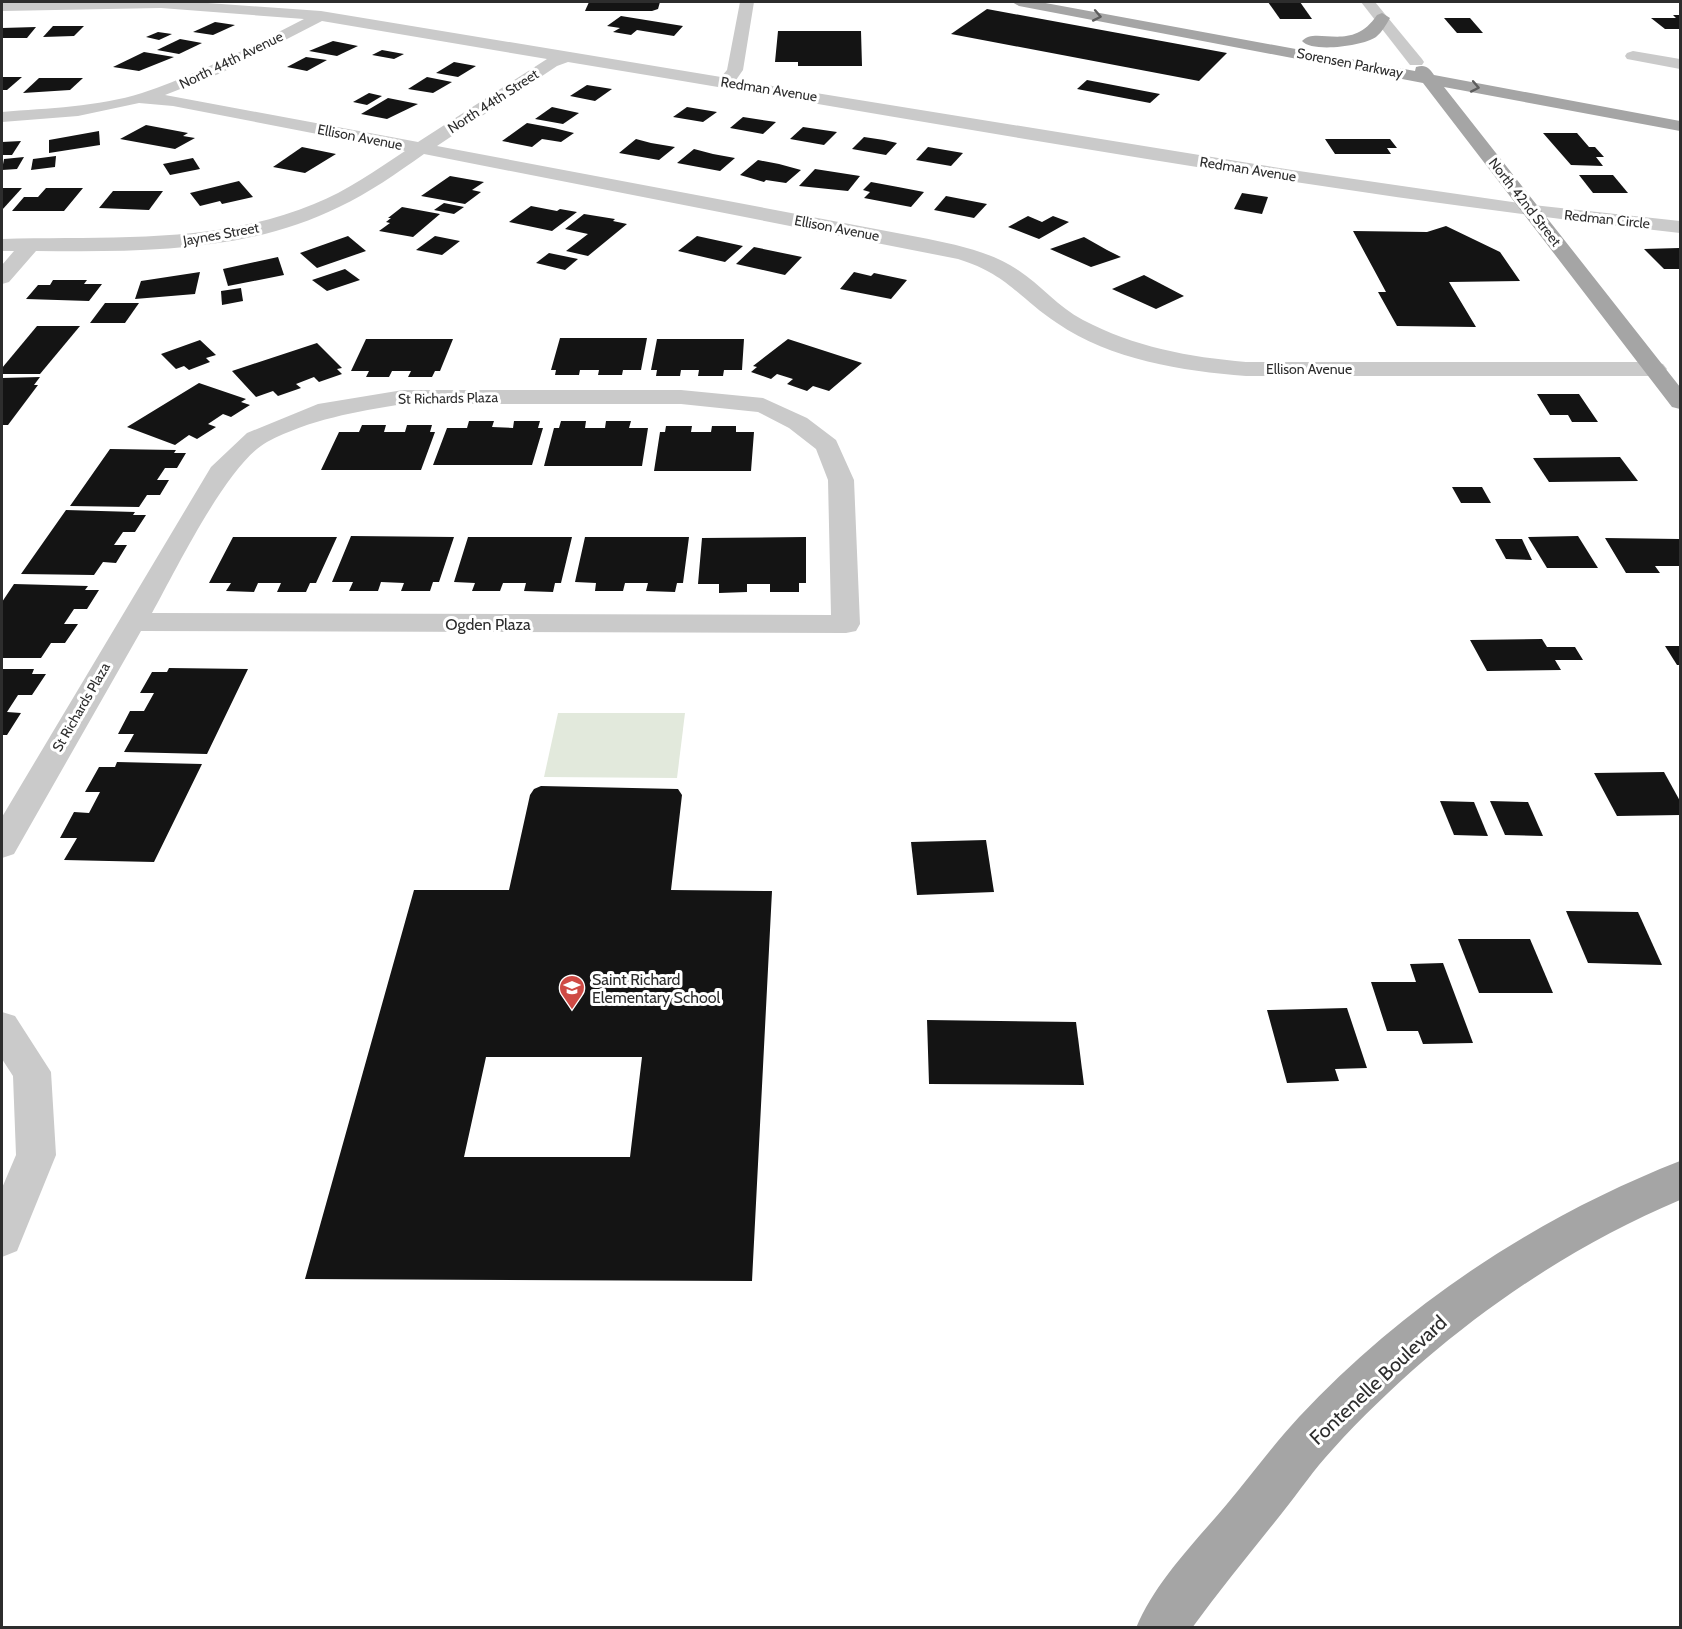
<svg xmlns="http://www.w3.org/2000/svg" width="1682" height="1629" viewBox="0 0 1682 1629" font-family="Cabin,sans-serif">
<style>
.green{fill:#e2e9dc}
.building{fill:#141414;fill-rule:evenodd}
.lines{fill:none;stroke-linecap:round;stroke-linejoin:round}
.minor{fill:#cacaca;fill-rule:evenodd}
.major{fill:#a5a5a5;fill-rule:evenodd}
.oneway{stroke:#5d5d5d}
.labels{text-anchor:middle;dominant-baseline:central;stroke-width:6;stroke-linejoin:round;paint-order:stroke}
.far-street-label{font-size:14px;fill:#2d2d2d;stroke:#fff}
.street-label{font-size:16px;fill:#2d2d2d;stroke:#fff}
.poi-label{font-size:16px;fill:#2d2d2d;stroke:#fff;text-anchor:start}
.near-street-label{font-size:20px;fill:#2d2d2d;stroke:#fff}
</style>
<rect width="100%" height="100%" fill="#fff"/>
<!-- green -->
<path class="green" d="M 558,713 L 685,713 L 677,778 L 544,777 Z"/>
<!-- building -->
<g class="building">
<path d="M 589,2 L 660,2 L 658,9 L 652,11 L 585,11 Z"/>
<path d="M 1268,2 L 1300,2 L 1312,19 L 1280,19 Z"/>
<path d="M 987,9 L 1227,53 L 1199,81 L 951,34 Z"/>
<path d="M 1673,15 L 1680,15 L 1680,29 L 1665,29 L 1651,18 L 1676,18 Z"/>
<path d="M 621,16 L 683,26 L 674,36 L 637,30 L 631,35 L 613,32 L 620,28 L 607,26 Z"/>
<path d="M 1444,18 L 1470,18 L 1483,33 L 1457,33 Z"/>
<path d="M 215,22 L 235,25 L 213,35 L 193,32 Z"/>
<path d="M 53,26 L 84,26 L 74,36 L 43,37 Z"/>
<path d="M 36,27 L 27,38 L 2,38 L 2,28 Z"/>
<path d="M 778,31 L 861,31 L 862,66 L 798,66 L 798,62 L 775,62 Z"/>
<path d="M 158,32 L 172,34 L 159,40 L 146,37 Z"/>
<path d="M 180,39 L 202,43 L 179,54 L 157,50 Z"/>
<path d="M 333,41 L 358,46 L 337,56 L 309,51 Z"/>
<path d="M 382,50 L 404,54 L 394,59 L 372,55 Z"/>
<path d="M 144,52 L 174,57 L 139,71 L 113,67 Z"/>
<path d="M 306,57 L 327,60 L 307,71 L 287,67 Z"/>
<path d="M 454,62 L 476,66 L 458,77 L 436,73 Z"/>
<path d="M 22,77 L 7,90 L 2,90 L 2,77 Z"/>
<path d="M 427,77 L 452,82 L 433,93 L 408,89 Z"/>
<path d="M 39,78 L 83,78 L 70,90 L 23,93 Z"/>
<path d="M 1087,80 L 1160,94 L 1150,103 L 1077,89 Z"/>
<path d="M 587,85 L 612,89 L 595,101 L 570,96 Z"/>
<path d="M 369,93 L 382,96 L 367,105 L 353,102 Z"/>
<path d="M 388,98 L 418,104 L 387,119 L 361,114 Z"/>
<path d="M 552,107 L 579,113 L 563,124 L 535,119 Z"/>
<path d="M 687,107 L 717,112 L 703,122 L 673,117 Z"/>
<path d="M 743,117 L 776,122 L 763,134 L 730,128 Z"/>
<path d="M 527,123 L 554,128 L 574,133 L 561,142 L 542,139 L 532,147 L 502,141 Z"/>
<path d="M 146,125 L 188,133 L 183,136 L 195,138 L 175,149 L 120,139 Z"/>
<path d="M 803,127 L 837,132 L 824,145 L 790,139 Z"/>
<path d="M 99,131 L 100,145 L 49,153 L 49,140 Z"/>
<path d="M 1543,133 L 1577,133 L 1589,147 L 1595,147 L 1604,157 L 1596,157 L 1603,166 L 1571,165 Z"/>
<path d="M 864,137 L 884,140 L 897,143 L 886,155 L 852,149 Z"/>
<path d="M 636,139 L 651,143 L 675,147 L 659,160 L 619,153 Z"/>
<path d="M 1325,139 L 1390,139 L 1397,148 L 1387,148 L 1391,154 L 1335,154 Z"/>
<path d="M 21,141 L 12,155 L 2,155 L 2,142 Z"/>
<path d="M 302,147 L 336,154 L 305,173 L 273,167 Z"/>
<path d="M 928,147 L 963,153 L 951,166 L 916,160 Z"/>
<path d="M 694,149 L 713,154 L 735,158 L 720,171 L 677,163 Z"/>
<path d="M 56,156 L 55,167 L 31,170 L 33,159 Z"/>
<path d="M 24,157 L 17,169 L 2,170 L 4,159 Z"/>
<path d="M 193,158 L 200,169 L 170,175 L 163,164 Z"/>
<path d="M 758,160 L 779,164 L 801,170 L 786,183 L 766,180 L 764,182 L 740,175 Z"/>
<path d="M 815,169 L 860,176 L 848,191 L 799,186 Z"/>
<path d="M 1579,175 L 1613,175 L 1628,193 L 1593,193 Z"/>
<path d="M 450,176 L 484,182 L 472,190 L 481,192 L 465,204 L 421,196 Z"/>
<path d="M 239,181 L 253,197 L 222,204 L 220,201 L 200,206 L 190,193 Z"/>
<path d="M 871,182 L 898,187 L 924,192 L 911,207 L 864,198 L 870,192 L 863,190 Z"/>
<path d="M 2,188 L 22,188 L 2,210 Z"/>
<path d="M 46,188 L 83,188 L 64,211 L 12,211 L 24,197 L 38,197 Z"/>
<path d="M 113,191 L 163,191 L 149,210 L 99,208 Z"/>
<path d="M 1242,193 L 1268,197 L 1262,214 L 1234,209 Z"/>
<path d="M 946,196 L 987,204 L 974,218 L 934,210 Z"/>
<path d="M 444,203 L 464,207 L 454,214 L 434,210 Z"/>
<path d="M 531,206 L 557,211 L 560,209 L 577,212 L 552,231 L 509,222 Z"/>
<path d="M 402,207 L 440,214 L 413,237 L 379,231 L 390,223 L 386,222 L 391,218 L 388,218 Z"/>
<path d="M 584,214 L 615,219 L 613,221 L 627,224 L 588,256 L 566,251 L 588,234 L 565,229 Z"/>
<path d="M 1028,216 L 1042,222 L 1053,216 L 1069,222 L 1039,239 L 1008,227 Z"/>
<path d="M 1446,226 L 1500,252 L 1520,281 L 1449,282 L 1476,327 L 1397,326 L 1378,292 L 1386,292 L 1353,231 L 1427,232 Z"/>
<path d="M 348,236 L 366,251 L 317,268 L 300,253 Z"/>
<path d="M 435,236 L 460,241 L 442,255 L 416,250 Z"/>
<path d="M 697,236 L 743,246 L 725,262 L 678,251 Z"/>
<path d="M 1084,237 L 1107,250 L 1121,257 L 1091,267 L 1050,249 Z"/>
<path d="M 754,247 L 802,257 L 785,275 L 736,264 Z"/>
<path d="M 1679,248 L 1680,269 L 1664,269 L 1644,249 Z"/>
<path d="M 549,253 L 578,259 L 565,270 L 536,263 Z"/>
<path d="M 278,257 L 284,275 L 228,286 L 223,269 Z"/>
<path d="M 345,269 L 360,280 L 327,291 L 312,280 Z"/>
<path d="M 200,272 L 195,294 L 135,299 L 141,281 Z"/>
<path d="M 854,272 L 871,276 L 874,273 L 907,280 L 891,299 L 840,289 Z"/>
<path d="M 1144,275 L 1184,296 L 1156,309 L 1112,289 Z"/>
<path d="M 53,280 L 87,280 L 84,284 L 102,284 L 89,301 L 26,299 L 38,285 L 50,285 Z"/>
<path d="M 241,288 L 243,301 L 222,305 L 221,291 Z"/>
<path d="M 105,303 L 139,303 L 125,323 L 90,323 Z"/>
<path d="M 37,326 L 80,326 L 40,374 L 2,374 L 2,368 Z"/>
<path d="M 560,338 L 647,338 L 641,370 L 623,370 L 622,375 L 598,375 L 599,370 L 580,370 L 579,375 L 555,375 L 556,370 L 551,370 Z"/>
<path d="M 366,339 L 453,339 L 440,371 L 435,371 L 432,377 L 408,377 L 411,371 L 392,371 L 389,377 L 366,377 L 369,371 L 351,371 Z"/>
<path d="M 657,339 L 744,339 L 742,370 L 724,370 L 723,376 L 698,376 L 699,370 L 681,370 L 680,376 L 656,376 L 657,370 L 651,370 Z"/>
<path d="M 788,339 L 862,363 L 829,391 L 813,386 L 807,391 L 787,384 L 793,379 L 777,374 L 771,379 L 751,372 L 757,367 L 753,366 Z"/>
<path d="M 200,340 L 216,355 L 206,358 L 210,362 L 189,370 L 184,366 L 176,369 L 161,354 Z"/>
<path d="M 317,343 L 342,368 L 337,369 L 342,374 L 319,382 L 314,377 L 296,384 L 301,388 L 278,396 L 273,391 L 256,397 L 232,371 Z"/>
<path d="M 40,377 L 34,385 L 38,385 L 8,425 L 2,425 L 2,378 Z"/>
<path d="M 199,383 L 246,399 L 241,402 L 250,405 L 231,417 L 223,414 L 208,424 L 216,427 L 197,439 L 189,435 L 175,445 L 127,427 Z"/>
<path d="M 1537,394 L 1579,394 L 1598,422 L 1572,422 L 1568,415 L 1550,415 Z"/>
<path d="M 469,421 L 494,421 L 492,427 L 513,428 L 514,421 L 540,421 L 538,428 L 543,428 L 532,465 L 433,465 L 447,428 L 467,428 Z"/>
<path d="M 561,421 L 586,421 L 585,428 L 605,428 L 606,421 L 631,421 L 629,428 L 648,428 L 642,466 L 544,466 L 554,428 L 559,428 Z"/>
<path d="M 362,425 L 386,425 L 384,432 L 405,432 L 407,425 L 432,425 L 430,432 L 435,432 L 421,470 L 321,470 L 339,432 L 359,432 Z"/>
<path d="M 666,426 L 692,426 L 691,432 L 711,432 L 712,426 L 736,426 L 736,432 L 754,432 L 751,471 L 654,471 L 660,432 L 665,432 Z"/>
<path d="M 110,449 L 176,450 L 174,453 L 186,453 L 177,468 L 165,468 L 157,480 L 169,480 L 160,495 L 147,495 L 139,507 L 70,506 Z"/>
<path d="M 1620,457 L 1638,481 L 1549,482 L 1533,458 Z"/>
<path d="M 1452,487 L 1482,487 L 1491,503 L 1461,503 Z"/>
<path d="M 66,510 L 135,512 L 133,515 L 146,515 L 135,532 L 123,532 L 114,545 L 127,545 L 116,563 L 103,562 L 94,575 L 21,574 Z"/>
<path d="M 351,536 L 454,537 L 439,582 L 433,582 L 430,591 L 401,591 L 404,583 L 381,582 L 378,591 L 349,591 L 353,582 L 332,582 Z"/>
<path d="M 1578,536 L 1598,568 L 1547,568 L 1528,537 Z"/>
<path d="M 233,537 L 337,537 L 316,583 L 310,583 L 306,592 L 277,592 L 281,583 L 258,583 L 254,592 L 226,591 L 231,583 L 209,583 Z"/>
<path d="M 468,537 L 572,537 L 561,583 L 555,583 L 553,592 L 524,591 L 526,583 L 503,583 L 500,591 L 472,591 L 475,583 L 454,582 Z"/>
<path d="M 585,537 L 689,537 L 683,583 L 677,583 L 675,592 L 646,591 L 648,583 L 625,583 L 623,591 L 595,591 L 596,583 L 575,582 Z"/>
<path d="M 806,537 L 806,583 L 799,583 L 799,592 L 770,592 L 770,584 L 747,584 L 747,592 L 719,593 L 719,584 L 698,584 L 702,538 Z"/>
<path d="M 1605,538 L 1679,539 L 1680,566 L 1655,566 L 1660,573 L 1626,573 Z"/>
<path d="M 1495,539 L 1522,539 L 1532,560 L 1506,559 Z"/>
<path d="M 14,584 L 88,586 L 85,590 L 99,590 L 87,609 L 74,609 L 64,624 L 78,624 L 65,643 L 51,643 L 41,658 L 2,658 L 2,602 Z"/>
<path d="M 1542,639 L 1547,647 L 1575,647 L 1583,660 L 1555,660 L 1561,670 L 1487,671 L 1470,640 Z"/>
<path d="M 1665,646 L 1680,646 L 1680,665 L 1677,665 Z"/>
<path d="M 169,668 L 248,669 L 207,754 L 124,752 L 134,734 L 118,734 L 130,711 L 144,711 L 154,693 L 140,693 L 152,672 L 167,672 Z"/>
<path d="M 2,669 L 34,669 L 32,674 L 46,674 L 32,695 L 18,695 L 7,712 L 21,713 L 7,735 L 2,735 Z"/>
<path d="M 117,762 L 202,764 L 154,862 L 64,860 L 77,838 L 60,838 L 74,812 L 89,813 L 100,792 L 85,792 L 99,767 L 115,767 Z"/>
<path d="M 1664,772 L 1680,801 L 1680,815 L 1617,816 L 1594,773 Z"/>
<path d="M 541,786 L 678,789 L 682,795 L 671,890 L 772,891 L 752,1281 L 305,1279 L 414,890 L 509,890 L 530,795 L 534,789 ZM 486,1057 L 642,1057 L 630,1157 L 464,1157 Z"/>
<path d="M 1440,801 L 1474,802 L 1488,836 L 1454,835 Z"/>
<path d="M 1490,801 L 1528,802 L 1543,836 L 1505,835 Z"/>
<path d="M 986,840 L 994,892 L 917,895 L 911,842 Z"/>
<path d="M 1566,911 L 1638,912 L 1662,965 L 1588,963 Z"/>
<path d="M 1458,939 L 1530,939 L 1553,993 L 1479,993 Z"/>
<path d="M 1443,963 L 1473,1043 L 1423,1044 L 1418,1031 L 1387,1031 L 1371,982 L 1416,982 L 1410,964 Z"/>
<path d="M 1347,1008 L 1367,1068 L 1335,1069 L 1339,1081 L 1287,1083 L 1267,1010 Z"/>
<path d="M 927,1020 L 1076,1022 L 1084,1085 L 929,1084 Z"/>
</g>
<g class="lines">
<!-- minor -->
<g class="minor">
<path d="M 194,2 L 321,11 L 721,77 L 727,70 L 740,2 L 754,2 L 743,70 L 736,80 L 1292,170 L 1533,205 L 1680,221 L 1680,233 C 1307,192 938,123 568,62 L 557,66 L 437,146 L 918,237 C 952,244 988,250 1018,270 C 1041,285 1058,307 1083,320 C 1134,347 1189,357 1246,362 L 1655,362 L 1663,364 L 1667,369 L 1663,374 L 1655,376 L 1246,376 C 1182,371 1111,360 1057,323 C 1018,297 1007,274 958,259 L 424,154 C 397,173 369,193 339,207 C 247,253 136,252 36,251 L 9,282 L 2,284 L 2,265 L 14,251 L 2,251 L 2,239 C 107,236 215,245 314,204 C 347,191 376,170 405,151 L 173,106 L 139,103 L 78,116 L 2,122 L 2,112 C 48,108 98,107 142,93 C 198,74 252,46 304,19 L 161,8 L 2,11 L 2,2 ZM 322,21 L 547,59 L 418,142 L 165,95 L 221,73 Z"/>
<path d="M 1361,2 L 1375,2 L 1422,59 L 1424,62 L 1422,65 L 1410,65 Z"/>
<path d="M 1633,51 L 1680,59 L 1680,69 L 1627,59 L 1625,56 L 1627,53 Z"/>
<path d="M 403,390 L 681,390 L 763,398 L 807,418 L 836,440 L 854,480 L 860,624 L 856,631 L 846,633 L 141,631 L 14,854 L 2,858 L 2,817 L 211,467 L 247,433 L 318,404 ZM 403,404 L 681,404 L 758,412 L 789,428 L 816,449 L 828,480 L 831,615 L 152,613 C 176,570 227,464 267,442 C 311,419 355,412 403,404 Z"/>
<path d="M 2,1012 L 15,1016 L 51,1072 L 56,1155 L 17,1251 L 2,1257 L 2,1188 L 16,1155 L 13,1076 L 2,1059 Z"/>
</g>
<!-- major -->
<g class="major">
<path d="M 1012,2 L 1040,2 L 1415,71 L 1416,67 C 1426,64 1429,68 1434,75 L 1680,121 L 1680,131 L 1444,87 L 1680,387 L 1680,409 L 1672,407 L 1423,83 L 1019,6 Z"/>
<path d="M 1382,13 L 1390,18 C 1386,25 1382,32 1376,37 C 1363,46 1312,53 1302,41 C 1316,25 1351,54 1377,15 Z"/>
<path d="M 1680,1161 L 1680,1200 C 1549,1255 1429,1344 1333,1449 C 1314,1469 1299,1492 1282,1513 C 1252,1551 1221,1588 1192,1628 L 1136,1628 C 1155,1582 1195,1542 1227,1504 C 1251,1475 1274,1444 1299,1417 C 1405,1304 1537,1217 1680,1161 Z"/>
</g>
</g>
<!-- one-way arrows -->
<defs><path id="oneway-chevron" d="M-2-3.5L2.5 0L-2 3.5" fill="none" stroke-width="1.6" stroke-linecap="round" stroke-linejoin="round" transform="scale(1.5)"/></defs>
<g class="oneway">
<use href="#oneway-chevron" transform="translate(1097 16) rotate(11)"/>
<use href="#oneway-chevron" transform="translate(1475 87) rotate(11)"/>
</g>
<!-- icons -->
<defs>
<symbol id="school-pin" viewBox="-11 -11 22 30"><path d="M0 17L-7.5 6A9.5 9.5 0 1 1 7.5 6Z" fill="#cf4b45" stroke="#fff"/><path d="M0-5L7-2L0 1L-7-2ZM-4 1L0 2.5L4 1V4Q0 6-4 4Z" fill="#fff"/></symbol>
</defs>
<g fill-rule="evenodd">
<use href="#school-pin" x="557" y="973" width="30" height="40"/>
</g>
<g class="labels">
<!-- far-street labels -->
<g class="far-street-label">
<text transform="translate(231 60) rotate(-26)">North 44th Avenue</text>
<text transform="translate(1350 63) rotate(11)">Sorensen Parkway</text>
<text transform="translate(769 89) rotate(9)">Redman Avenue</text>
<text transform="translate(493 101) rotate(-33)">North 44th Street</text>
<text transform="translate(360 137) rotate(11)">Ellison Avenue</text>
<text transform="translate(1248 169) rotate(9)">Redman Avenue</text>
<text transform="translate(1525 202) rotate(52)">North 42nd Street</text>
<text transform="translate(1607 219) rotate(6)">Redman Circle</text>
<text transform="translate(837 228) rotate(11)">Ellison Avenue</text>
<text transform="translate(221 234) rotate(-10)">Jaynes Street</text>
<text x="1309" y="369">Ellison Avenue</text>
<text transform="translate(448 398) rotate(-1)">St Richards Plaza</text>
<text transform="translate(81 707) rotate(-60)">St Richards Plaza</text>
</g>
<!-- street labels -->
<g class="street-label">
<text x="488" y="624">Ogden Plaza</text>
</g>
<!-- poi labels -->
<g class="poi-label">
<text x="592" y="979">Saint Richard<tspan x="592" dy="18">Elementary School</tspan></text>
</g>
<!-- near-street labels -->
<g class="near-street-label">
<text transform="translate(1378 1380) rotate(-43)">Fontenelle Boulevard</text>
</g>
</g>
<!-- border -->
<rect width="1682" height="1629" fill="none" stroke="#2d2d2d" stroke-width="6"/>
</svg>
